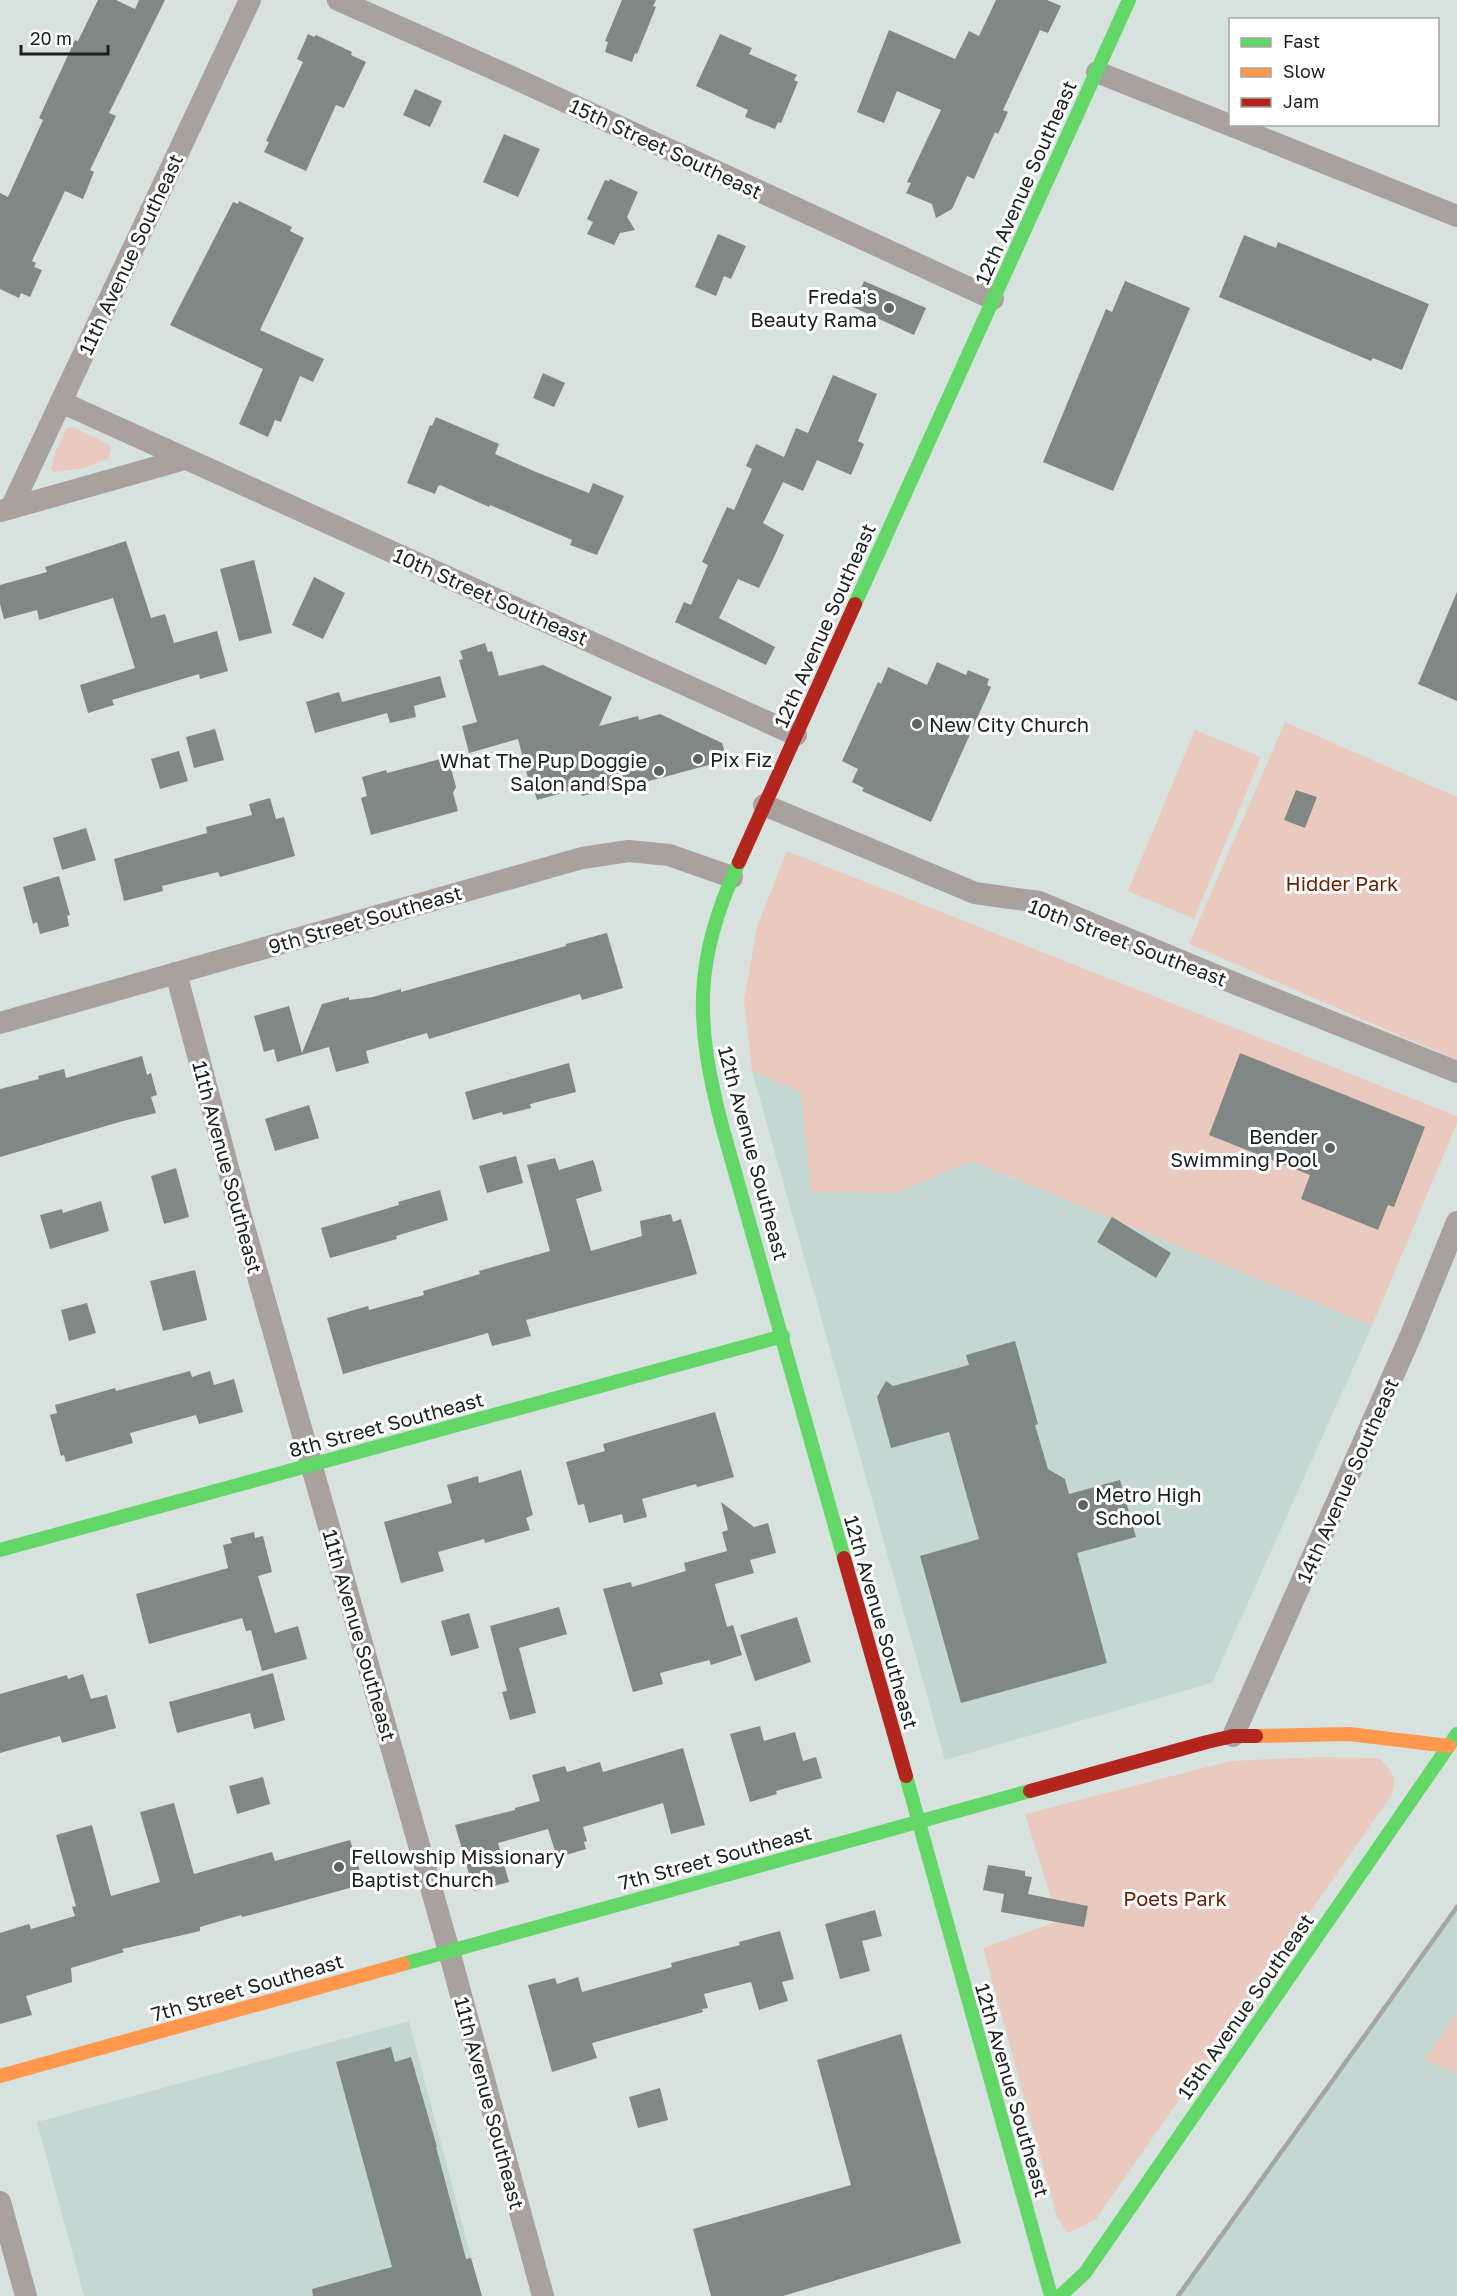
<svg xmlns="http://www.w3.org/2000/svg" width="1457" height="2296" viewBox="0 0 1457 2296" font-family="'Golos Text',sans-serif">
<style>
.built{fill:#c4d8d3}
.green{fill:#eacabe}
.building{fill:#808785}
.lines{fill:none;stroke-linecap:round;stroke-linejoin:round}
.street{stroke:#a8a19e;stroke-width:22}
.fast{stroke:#63d668;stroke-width:14}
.slow{stroke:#ff974d;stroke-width:14}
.jam{stroke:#b3261e;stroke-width:14}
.rail{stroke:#a5a6a3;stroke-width:4.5}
.poi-dot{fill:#5c6562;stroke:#fff;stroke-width:2}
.labels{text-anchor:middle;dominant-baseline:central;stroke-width:6;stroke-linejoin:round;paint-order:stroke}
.street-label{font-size:20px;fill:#1a211f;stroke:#fff}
.poi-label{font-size:20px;fill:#1a211f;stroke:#fff;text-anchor:start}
.park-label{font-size:20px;fill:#6d1c00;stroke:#fff}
</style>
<rect width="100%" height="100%" fill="#d7e2df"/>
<!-- built -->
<g class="built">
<path d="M 752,1071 L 1372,1326 L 1212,1683 L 945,1760 Z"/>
<path d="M 1457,1909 L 1457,2296 L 1179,2296 Z"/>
<path d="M 409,2021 L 481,2296 L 84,2296 L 37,2122 Z"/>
</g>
<!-- green -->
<g class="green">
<path d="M 73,427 L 110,445 L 111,451 L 108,459 L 84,468 L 55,472 L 51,470 L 54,455 L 67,428 Z"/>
<path d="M 1285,722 L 1457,797 L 1457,1060 L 1189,944 Z"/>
<path d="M 1195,730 L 1261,757 L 1194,919 L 1128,891 Z"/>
<path d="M 787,851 L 1457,1116 L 1457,1123 L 1372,1326 L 971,1161 L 897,1193 L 811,1192 L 801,1092 L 752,1071 L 744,1000 L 757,927 Z"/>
<path d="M 1316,1757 L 1379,1758 C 1392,1772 1399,1776 1391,1796 L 1096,2219 L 1068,2233 L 1057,2217 L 983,1948 L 1058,1921 L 1025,1814 L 1230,1761 Z"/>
<path d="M 1457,2013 L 1457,2074 L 1424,2060 Z"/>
</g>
<!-- building -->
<g class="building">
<path d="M 98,0 L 116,0 L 135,9 L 139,0 L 165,0 L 109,113 L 116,116 L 90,170 L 94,172 L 83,199 L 65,191 L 32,261 L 36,263 L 34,267 L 42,270 L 30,297 L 21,293 L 19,298 L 0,289 L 0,193 L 8,197 L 43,120 L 39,118 L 75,40 L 78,41 Z"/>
<path d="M 622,0 L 656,0 L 653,6 L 656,7 L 637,54 L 635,53 L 632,62 L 605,52 L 608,42 L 605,41 Z"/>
<path d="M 996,0 L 1047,0 L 1061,6 L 1048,33 L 1040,30 L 1003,110 L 1008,112 L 998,134 L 995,132 L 974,179 L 967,176 L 952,209 L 936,218 L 932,204 L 906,193 L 911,183 L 907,182 L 941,110 L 897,91 L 884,123 L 857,112 L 889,30 L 955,59 L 969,31 L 979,36 Z"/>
<path d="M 308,34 L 314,37 L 316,35 L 352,52 L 351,55 L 366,62 L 344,108 L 336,105 L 306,171 L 264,152 L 269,142 L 266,141 L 303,62 L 297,59 Z"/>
<path d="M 720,34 L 752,48 L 749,54 L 797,75 L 794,80 L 798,82 L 781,123 L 778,122 L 775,129 L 745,117 L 748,110 L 696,86 Z"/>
<path d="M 415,89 L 442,101 L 430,127 L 403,115 Z"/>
<path d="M 504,134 L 540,149 L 518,197 L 483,182 Z"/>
<path d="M 610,179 L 638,192 L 627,217 L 635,230 L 620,233 L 614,245 L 587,234 L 593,222 L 587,219 L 605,180 L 609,181 Z"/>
<path d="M 239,201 L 292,227 L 290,231 L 304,238 L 260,330 L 324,359 L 313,382 L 300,376 L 281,422 L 275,420 L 268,437 L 239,424 L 263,369 L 170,325 L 233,202 L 238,204 Z"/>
<path d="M 718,234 L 746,246 L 731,279 L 724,276 L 716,296 L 695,287 Z"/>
<path d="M 1244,235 L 1276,248 L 1278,242 L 1429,304 L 1402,370 L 1373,358 L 1371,361 L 1219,297 Z"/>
<path d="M 864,281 L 926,308 L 914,335 L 853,307 Z"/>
<path d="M 1125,281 L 1190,308 L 1113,491 L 1043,462 L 1106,309 L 1112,312 Z"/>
<path d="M 543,373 L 565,383 L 554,407 L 533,398 Z"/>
<path d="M 833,375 L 877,394 L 858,441 L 864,444 L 851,475 L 817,460 L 803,491 L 783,482 L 763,523 L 784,535 L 775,555 L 759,588 L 738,579 L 719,618 L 775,647 L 766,665 L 675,622 L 684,602 L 691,605 L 708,565 L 702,562 L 727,507 L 734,510 L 752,469 L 746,466 L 756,444 L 784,457 L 796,428 L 808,433 Z"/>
<path d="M 436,417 L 499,444 L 495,454 L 536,472 L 589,493 L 593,483 L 624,496 L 597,555 L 570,545 L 572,540 L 490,505 L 489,507 L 440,485 L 438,486 L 435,494 L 407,483 L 430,425 L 432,426 Z"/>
<path d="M 126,541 L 151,618 L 165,614 L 174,643 L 217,631 L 228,671 L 200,679 L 199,674 L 112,700 L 114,705 L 88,713 L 80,685 L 135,668 L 113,598 L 39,620 L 37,610 L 4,619 L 0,604 L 0,585 L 47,572 L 45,567 Z"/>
<path d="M 254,560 L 272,633 L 239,641 L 220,569 Z"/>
<path d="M 314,577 L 345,593 L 323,639 L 292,625 Z"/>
<path d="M 1457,592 L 1457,701 L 1418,684 Z"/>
<path d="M 485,643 L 488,652 L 492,651 L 499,676 L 543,665 L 612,697 L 599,726 L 638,716 L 639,720 L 660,714 L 722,743 L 727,760 L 631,786 L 631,784 L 582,796 L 580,788 L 537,800 L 534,790 L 531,790 L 518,739 L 469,753 L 462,726 L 477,722 L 459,660 L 463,659 L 460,651 Z"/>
<path d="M 937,662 L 966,675 L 968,670 L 989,679 L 987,685 L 991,687 L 931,822 L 862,791 L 864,788 L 852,782 L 858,769 L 842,761 L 878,682 L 881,684 L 888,667 L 927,685 Z"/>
<path d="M 440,676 L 446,697 L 414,706 L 416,717 L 390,723 L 387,713 L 315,733 L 306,702 L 339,692 L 342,702 Z"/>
<path d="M 215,729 L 224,760 L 194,768 L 186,737 Z"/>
<path d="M 179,751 L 188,781 L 160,789 L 151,759 Z"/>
<path d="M 448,757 L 456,787 L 453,793 L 458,811 L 371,835 L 361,798 L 367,796 L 362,777 L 386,770 L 387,773 Z"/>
<path d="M 1296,790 L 1317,797 L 1305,828 L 1284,820 Z"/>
<path d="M 270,798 L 276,819 L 284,817 L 295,856 L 220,877 L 218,872 L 162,886 L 163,891 L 124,901 L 114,859 L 207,833 L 206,827 L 252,815 L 249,804 Z"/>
<path d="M 86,828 L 96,860 L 62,870 L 53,838 Z"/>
<path d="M 59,876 L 70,915 L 67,916 L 69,926 L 40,934 L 37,922 L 33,924 L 23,887 Z"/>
<path d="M 607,933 L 623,988 L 582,1000 L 580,994 L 429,1039 L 427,1033 L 366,1051 L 369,1063 L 336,1072 L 329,1047 L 277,1062 L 274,1049 L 264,1052 L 254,1016 L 289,1006 L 302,1053 L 322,1004 L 349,997 L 349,1000 L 373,997 L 401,989 L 401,992 L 566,946 L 566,944 Z"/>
<path d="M 1240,1053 L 1425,1127 L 1394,1207 L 1388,1205 L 1378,1230 L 1301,1199 L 1310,1175 L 1209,1135 Z"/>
<path d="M 142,1056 L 147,1075 L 151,1073 L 157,1095 L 151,1097 L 156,1113 L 123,1121 L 0,1157 L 0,1089 L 39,1079 L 38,1076 L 64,1069 L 66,1078 Z"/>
<path d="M 569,1063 L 576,1092 L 530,1104 L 531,1108 L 503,1115 L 502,1112 L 473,1120 L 465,1092 Z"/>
<path d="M 309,1105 L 319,1138 L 275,1151 L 265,1119 Z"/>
<path d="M 516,1156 L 523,1183 L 487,1193 L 479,1166 Z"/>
<path d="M 555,1158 L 559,1170 L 593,1160 L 595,1165 L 602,1191 L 576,1199 L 591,1251 L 642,1236 L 640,1221 L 671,1214 L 673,1222 L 681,1219 L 697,1274 L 526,1320 L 531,1336 L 492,1346 L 488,1333 L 343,1374 L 327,1318 L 368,1306 L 369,1310 L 424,1295 L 423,1291 L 480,1274 L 479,1271 L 550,1251 L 527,1165 Z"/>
<path d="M 176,1168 L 189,1217 L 164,1224 L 151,1176 Z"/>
<path d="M 440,1190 L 448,1220 L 396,1236 L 397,1239 L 330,1258 L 321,1228 L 399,1205 L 398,1202 Z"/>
<path d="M 101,1201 L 109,1231 L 50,1249 L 40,1215 L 62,1209 L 63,1213 Z"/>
<path d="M 1112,1217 L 1171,1253 L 1156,1278 L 1097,1242 Z"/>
<path d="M 195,1270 L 207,1320 L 163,1331 L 150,1281 Z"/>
<path d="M 87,1303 L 96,1333 L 69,1341 L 61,1310 Z"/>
<path d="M 1015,1341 L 1038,1424 L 1035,1425 L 1048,1469 L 1065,1479 L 1069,1494 L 1120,1480 L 1136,1537 L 1077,1553 L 1107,1663 L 961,1703 L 920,1556 L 979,1539 L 949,1432 L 891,1448 L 877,1397 L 886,1381 L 893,1386 L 969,1365 L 966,1355 Z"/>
<path d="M 190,1371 L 192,1377 L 210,1371 L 214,1385 L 234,1379 L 243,1412 L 199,1424 L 196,1415 L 130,1433 L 133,1443 L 66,1462 L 64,1455 L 61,1456 L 50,1415 L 57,1413 L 55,1405 L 115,1388 L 116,1391 Z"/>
<path d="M 715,1412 L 734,1477 L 697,1487 L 696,1484 L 642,1499 L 647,1517 L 624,1523 L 622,1514 L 589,1523 L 584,1504 L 578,1505 L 566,1462 L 605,1451 L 603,1444 Z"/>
<path d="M 521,1470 L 533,1515 L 526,1518 L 530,1530 L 485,1543 L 484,1539 L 438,1552 L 444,1571 L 401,1583 L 384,1522 L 452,1503 L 447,1485 L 478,1476 L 479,1483 Z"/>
<path d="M 721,1502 L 754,1527 L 768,1523 L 776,1553 L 750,1560 L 754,1573 L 715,1584 L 727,1627 L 733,1625 L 742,1655 L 711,1665 L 709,1660 L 660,1673 L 663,1684 L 633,1692 L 603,1589 L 631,1582 L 632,1587 L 686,1571 L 684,1563 L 727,1551 L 722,1532 L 728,1530 Z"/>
<path d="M 254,1532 L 255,1538 L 263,1536 L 272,1572 L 258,1576 L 275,1633 L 298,1626 L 307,1659 L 262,1671 L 251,1630 L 246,1631 L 242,1618 L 149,1644 L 136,1594 L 228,1568 L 223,1545 L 232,1543 L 230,1538 Z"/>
<path d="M 559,1607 L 567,1634 L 519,1648 L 536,1713 L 510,1720 L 502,1692 L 507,1691 L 490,1626 Z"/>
<path d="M 469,1613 L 479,1648 L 451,1656 L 441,1621 Z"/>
<path d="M 797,1617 L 811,1662 L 755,1681 L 740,1635 Z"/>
<path d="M 273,1673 L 285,1720 L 254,1729 L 250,1713 L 177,1733 L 169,1702 Z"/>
<path d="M 83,1674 L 91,1699 L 107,1695 L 116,1728 L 62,1743 L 60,1736 L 0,1753 L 0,1694 L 67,1675 L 68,1679 Z"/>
<path d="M 760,1726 L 764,1741 L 795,1732 L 803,1761 L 816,1757 L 822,1778 L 776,1791 L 777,1794 L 750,1802 L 730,1734 Z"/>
<path d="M 683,1748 L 705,1825 L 671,1834 L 663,1803 L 583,1827 L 587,1841 L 584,1842 L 586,1849 L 559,1857 L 557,1851 L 555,1851 L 548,1829 L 498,1843 L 509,1882 L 474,1891 L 455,1825 L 515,1810 L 515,1808 L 540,1801 L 532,1775 L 565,1766 L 567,1772 L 600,1762 L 603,1772 Z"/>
<path d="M 263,1777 L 270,1804 L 237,1814 L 229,1786 Z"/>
<path d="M 174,1803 L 194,1874 L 272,1852 L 275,1861 L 350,1840 L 364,1884 L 273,1909 L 242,1917 L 241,1915 L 200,1927 L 200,1931 L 122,1949 L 124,1952 L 71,1968 L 72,1982 L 26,1996 L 32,2015 L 0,2024 L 0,1933 L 29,1924 L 31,1929 L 75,1916 L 72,1907 L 76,1906 L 56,1835 L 92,1825 L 111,1896 L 160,1882 L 140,1812 Z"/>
<path d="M 988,1865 L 1025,1871 L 1025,1876 L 1032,1877 L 1028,1894 L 1088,1906 L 1084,1927 L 1001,1912 L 1004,1894 L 983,1890 Z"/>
<path d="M 875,1910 L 882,1936 L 862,1941 L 870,1971 L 840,1979 L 825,1924 Z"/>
<path d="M 780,1931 L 794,1979 L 782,1982 L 788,2001 L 759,2010 L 751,1982 L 704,1994 L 708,2008 L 702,2009 L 703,2012 L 592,2043 L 597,2058 L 552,2072 L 528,1985 L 555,1978 L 557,1984 L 578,1977 L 582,1992 L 672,1967 L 671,1963 L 740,1945 L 739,1942 Z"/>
<path d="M 901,2034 L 961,2243 L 783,2296 L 711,2296 L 693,2229 L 851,2185 L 817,2060 Z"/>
<path d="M 391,2047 L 395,2062 L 411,2057 L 437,2147 L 436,2147 L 466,2259 L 471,2258 L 482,2296 L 313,2296 L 312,2289 L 392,2267 L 336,2062 Z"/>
<path d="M 660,2088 L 668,2120 L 638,2128 L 629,2097 Z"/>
</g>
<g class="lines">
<!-- street -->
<g class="street">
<path d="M 338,0 L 514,78 L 993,299"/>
<path d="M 1097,72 L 1457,216"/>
<path d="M 61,402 L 796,735"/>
<path d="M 11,508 L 250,0"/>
<path d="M 1,511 L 185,459"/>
<path d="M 764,805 L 975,893 L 1039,902 L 1234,983 L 1457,1072"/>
<path d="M 176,973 L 242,1220 L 449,1951 L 543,2296"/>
<path d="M 0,1023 L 582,858 L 629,851 L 669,855 L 732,877"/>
<path d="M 1233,1736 L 1411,1335 L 1457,1222"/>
<path d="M 0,2202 L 26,2296"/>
</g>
<!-- fast -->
<g class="fast">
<path d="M 855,604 L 1129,0"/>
<path d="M 739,862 C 693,962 695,1022 722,1126 L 844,1558"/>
<path d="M 0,1550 L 783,1336"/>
<path d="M 906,1776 L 1051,2296"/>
<path d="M 403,1964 L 1030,1791"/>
<path d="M 1060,2296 L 1085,2273 L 1457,1734"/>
</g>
<!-- slow -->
<g class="slow">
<path d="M 1256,1736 L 1349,1734 L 1449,1746"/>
<path d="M 0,2076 L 403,1964"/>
</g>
<!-- jam -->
<g class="jam">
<path d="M 739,862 L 855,604"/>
<path d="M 844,1558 L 906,1776"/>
<path d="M 1030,1791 L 1207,1742 L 1233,1736 L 1256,1736"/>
</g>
<!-- rail -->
<path class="rail" d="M 1178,2296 L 1457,1907"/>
</g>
<!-- markers -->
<g class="poi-dot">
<circle cx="889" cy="308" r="6"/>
<circle cx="917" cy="724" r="6"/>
<circle cx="698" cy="759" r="6"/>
<circle cx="659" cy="771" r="6"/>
<circle cx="1330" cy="1148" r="6"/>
<circle cx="1083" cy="1505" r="6"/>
<circle cx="339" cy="1867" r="6"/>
</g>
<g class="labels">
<!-- street labels -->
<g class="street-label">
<text transform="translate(666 148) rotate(25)">15th Street Southeast</text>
<text transform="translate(1025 182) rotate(-66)">12th Avenue Southeast</text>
<text transform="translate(130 254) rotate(-65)">11th Avenue Southeast</text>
<text transform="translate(491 596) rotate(24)">10th Street Southeast</text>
<text transform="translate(824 625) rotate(-66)">12th Avenue Southeast</text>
<text transform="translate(365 919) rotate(-16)">9th Street Southeast</text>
<text transform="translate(1128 942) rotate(21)">10th Street Southeast</text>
<text transform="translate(754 1153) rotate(75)">12th Avenue Southeast</text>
<text transform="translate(228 1167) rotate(75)">11th Avenue Southeast</text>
<text transform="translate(386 1424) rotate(-15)">8th Street Southeast</text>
<text transform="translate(1347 1480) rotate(-66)">14th Avenue Southeast</text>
<text transform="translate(882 1622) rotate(74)">12th Avenue Southeast</text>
<text transform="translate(360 1635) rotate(74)">11th Avenue Southeast</text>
<text transform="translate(715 1857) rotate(-15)">7th Street Southeast</text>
<text transform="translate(247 1987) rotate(-16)">7th Street Southeast</text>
<text transform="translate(1245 2006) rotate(-55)">15th Avenue Southeast</text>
<text transform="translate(1013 2090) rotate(74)">12th Avenue Southeast</text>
<text transform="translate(490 2103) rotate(75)">11th Avenue Southeast</text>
</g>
<!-- poi labels -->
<g class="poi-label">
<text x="877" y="296" text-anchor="end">Freda's<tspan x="877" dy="23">Beauty Rama</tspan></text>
<text x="929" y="724">New City Church</text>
<text x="710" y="759">Pix Fiz</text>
<text x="647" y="760" text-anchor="end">What The Pup Doggie<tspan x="647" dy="23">Salon and Spa</tspan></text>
<text x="1318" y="1136" text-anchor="end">Bender<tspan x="1318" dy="23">Swimming Pool</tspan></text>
<text x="1095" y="1494">Metro High<tspan x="1095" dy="23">School</tspan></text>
<text x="351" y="1856">Fellowship Missionary<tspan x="351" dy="23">Baptist Church</tspan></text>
</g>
<!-- park labels -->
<g class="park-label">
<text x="1342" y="883">Hidder Park</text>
<text x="1175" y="1898">Poets Park</text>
</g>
</g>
<!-- legend -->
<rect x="1229" y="18" width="210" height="108" fill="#ffffff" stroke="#a3a6a5" stroke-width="1.5"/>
<rect x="1241" y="38" width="30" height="9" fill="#63d668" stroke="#a3a6a5" stroke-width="1.5"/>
<text x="1283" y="48" font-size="18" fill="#1a211f">Fast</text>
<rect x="1241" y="68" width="30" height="9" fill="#ff974d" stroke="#a3a6a5" stroke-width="1.5"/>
<text x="1283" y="78" font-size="18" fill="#1a211f">Slow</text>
<rect x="1241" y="98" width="30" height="9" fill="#b3261e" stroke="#a3a6a5" stroke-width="1.5"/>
<text x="1283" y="108" font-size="18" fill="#1a211f">Jam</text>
<!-- scale -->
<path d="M21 45v9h87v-9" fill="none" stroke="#1a211f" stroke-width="3"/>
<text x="30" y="45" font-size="18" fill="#1a211f" stroke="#ffffff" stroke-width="4.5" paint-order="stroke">20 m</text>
</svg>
